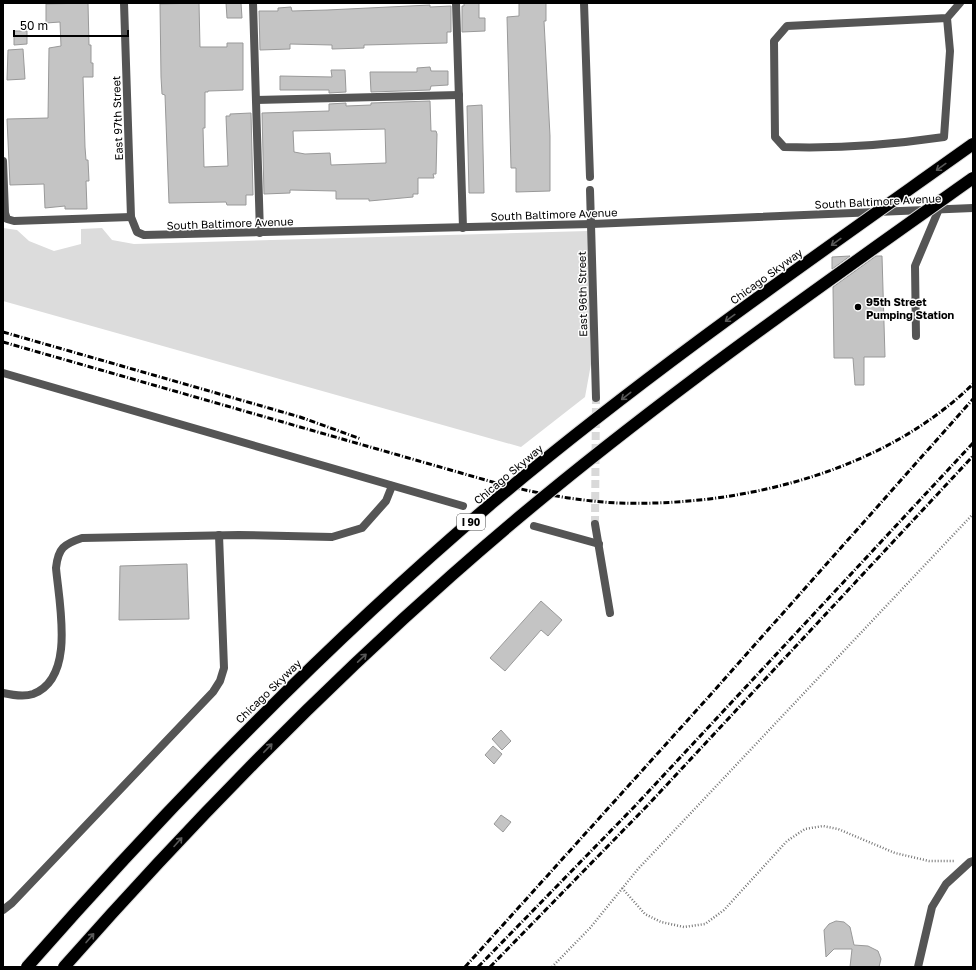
<svg xmlns="http://www.w3.org/2000/svg" width="976" height="970" viewBox="0 0 976 970" font-family="'Golos Text',sans-serif">
<style>
.green{fill:#dcdcdc}
.building{fill:#c4c4c4;stroke:#999;fill-rule:evenodd}
.lines{fill:none;stroke-linecap:round;stroke-linejoin:round}
.minor-tunnel{stroke:#d9d9d9;stroke-width:8;stroke-dasharray:8 4;stroke-linecap:butt}
.path{stroke:#777;stroke-width:2.5;stroke-dasharray:1 2;stroke-linecap:butt}
.service{stroke:#555;stroke-width:8}
.minor{stroke:#555;stroke-width:8}
.rail{stroke:#000;stroke-width:3;stroke-dasharray:6 2 1 2;stroke-linecap:butt}
.motorway-bridge-casing{stroke:#dbdbdb;stroke-width:14;stroke-linecap:butt}
.motorway-bridge{stroke:#000;stroke-width:12}
.oneway{stroke:#595959}
.poi-dot{fill:#000;stroke:#fff;stroke-width:1.5}
.labels{text-anchor:middle;dominant-baseline:central;stroke-width:3;stroke-linejoin:round;paint-order:stroke}
.shield{fill:#fff;stroke:#4c4c4c;stroke-width:1}
.shield-label{font-size:10px;font-weight:bold;fill:#000}
.street-label{font-size:11px;fill:#000;stroke:#fff}
.poi-label{font-size:11px;font-weight:bold;fill:#000;stroke:#fff;text-anchor:start}
</style>
<rect width="100%" height="100%" fill="#fff"/>
<!-- green -->
<path class="green" d="M 3,228 L 17,230 L 29,241 L 54,251 L 81,244 L 81,229 L 102,228 L 112,240 L 134,244 L 588,231 L 591,364 L 585,397 L 521,447 L 3,301 Z"/>
<!-- building -->
<g class="building">
<path d="M 88,3 L 89,45 L 91,45 L 91,63 L 93,63 L 93,77 L 83,77 L 85,147 L 86,160 L 88,160 L 89,181 L 86,181 L 87,209 L 65,209 L 65,206 L 45,208 L 44,184 L 10,185 L 7,119 L 48,118 L 49,48 L 61,46 L 60,22 L 46,23 L 46,4 Z"/>
<path d="M 199,3 L 200,47 L 227,47 L 227,43 L 243,43 L 243,90 L 208,91 L 208,92 L 205,92 L 205,128 L 203,128 L 204,167 L 228,166 L 226,116 L 230,116 L 230,114 L 251,113 L 253,195 L 246,195 L 246,205 L 227,205 L 226,202 L 169,203 L 165,95 L 162,94 L 161,77 L 160,4 Z"/>
<path d="M 226,3 L 241,3 L 242,18 L 227,18 Z"/>
<path d="M 464,3 L 479,3 L 479,18 L 485,18 L 485,31 L 462,32 L 462,6 L 464,6 Z"/>
<path d="M 519,3 L 546,3 L 546,21 L 544,21 L 550,136 L 550,191 L 516,192 L 516,168 L 511,168 L 507,17 L 519,16 Z"/>
<path d="M 430,5 L 430,7 L 451,6 L 451,32 L 447,32 L 447,43 L 364,45 L 364,48 L 332,49 L 332,45 L 290,44 L 290,49 L 260,50 L 259,11 L 278,11 L 278,8 L 291,7 L 292,11 L 327,10 Z"/>
<path d="M 14,31 L 27,31 L 27,44 L 14,45 Z"/>
<path d="M 23,49 L 25,79 L 7,80 L 8,50 Z"/>
<path d="M 430,67 L 431,71 L 448,71 L 448,85 L 431,86 L 430,90 L 371,92 L 370,72 L 417,72 L 417,68 Z"/>
<path d="M 331,70 L 345,70 L 346,92 L 329,93 L 329,90 L 280,90 L 280,76 L 332,77 Z"/>
<path d="M 430,101 L 431,131 L 436,131 L 437,134 L 436,174 L 433,174 L 434,178 L 418,178 L 418,194 L 413,194 L 413,197 L 369,201 L 369,199 L 336,199 L 336,191 L 290,190 L 290,193 L 264,194 L 262,113 L 329,111 L 329,104 L 346,103 L 346,106 L 371,105 L 371,103 ZM 385,129 L 386,163 L 331,165 L 330,153 L 305,154 L 294,152 L 293,131 Z"/>
<path d="M 482,105 L 484,193 L 469,193 L 467,106 Z"/>
<path d="M 850,256 L 835,267 L 832,269 L 832,257 Z"/>
<path d="M 876,256 L 882,256 L 885,357 L 864,357 L 864,385 L 855,385 L 853,358 L 834,358 L 833,287 Z"/>
<path d="M 187,564 L 189,619 L 119,620 L 120,566 Z"/>
<path d="M 541,601 L 562,620 L 548,636 L 541,630 L 505,671 L 490,658 Z"/>
<path d="M 501,730 L 511,741 L 502,750 L 492,739 Z"/>
<path d="M 493,746 L 502,754 L 494,764 L 485,755 Z"/>
<path d="M 501,815 L 511,822 L 503,832 L 494,824 Z"/>
<path d="M 836,921 L 844,922 L 850,927 L 854,945 L 868,946 L 878,951 L 881,959 L 879,967 L 850,967 L 852,949 L 834,949 L 826,957 L 824,930 L 829,924 Z"/>
</g>
<g class="lines">
<!-- minor-tunnel -->
<path class="minor-tunnel" d="M 595,524 L 596,398"/>
<!-- path -->
<g class="path">
<path d="M 622,888 L 645,914 L 661,922 L 684,927 L 705,924 L 724,910 L 787,841 L 805,829 L 823,826 L 838,829 L 895,853 L 929,861 L 954,861"/>
<path d="M 552,967 L 590,928 L 638,869 L 973,514"/>
</g>
<!-- service -->
<g class="service">
<path d="M 253,3 L 260,233"/>
<path d="M 456,3 L 463,228"/>
<path d="M 947,18 L 950,51 L 944,137 C 889,145 841,149 784,147 L 775,137 L 774,41 L 787,26 L 947,18 L 960,3"/>
<path d="M 256,100 L 459,95"/>
<path d="M 3,161 L 5,213 L 7,219 L 14,221 L 131,217"/>
<path d="M 916,336 L 915,266 L 939,209"/>
<path d="M 3,373 L 463,506"/>
<path d="M 534,526 L 599,544"/>
<path d="M 3,693 C 12,695 24,697 33,694 C 76,678 59,603 56,568 C 58,548 64,544 82,538 L 239,535 L 332,537 L 362,528 L 386,501 L 392,486"/>
<path d="M 3,910 L 12,903 L 213,692 L 220,681 L 224,668 L 219,535"/>
<path d="M 918,967 L 932,907 L 946,884 L 970,862 L 973,861"/>
</g>
<!-- minor -->
<g class="minor">
<path d="M 124,3 L 131,217 L 137,232 L 144,235 L 592,224 L 973,208"/>
<path d="M 584,3 L 590,177"/>
<path d="M 590,190 L 596,398"/>
<path d="M 595,524 L 610,613"/>
</g>
<!-- rail -->
<g class="rail">
<path d="M 3,332 L 300,417 L 361,439"/>
<path d="M 3,342 L 496,483 C 535,493 577,501 618,503 C 741,507 883,472 973,384"/>
<path d="M 465,967 L 704,702 L 973,399"/>
<path d="M 478,967 L 635,806 L 973,443"/>
<path d="M 490,967 L 647,806 L 973,456"/>
</g>
<defs>
<g id="motorway-bridge">
<path d="M 27,967 C 173,801 324,646 492,503 C 645,374 810,260 973,144"/>
<path d="M 64,967 C 186,829 314,697 452,575 C 615,430 795,304 973,178"/>
</g>
</defs>
<!-- motorway-bridge casing -->
<use href="#motorway-bridge" class="motorway-bridge-casing"/>
<!-- motorway-bridge -->
<use href="#motorway-bridge" class="motorway-bridge"/>
</g>
<!-- one-way arrows -->
<defs><path id="oneway-shaft" d="M-6 0H5M1.5-3L5.5 0L1.5 3" fill="none" stroke-width="1.6" stroke-linecap="round" stroke-linejoin="round"/></defs>
<g class="oneway">
<use href="#oneway-shaft" transform="translate(941 167) rotate(144)"/>
<use href="#oneway-shaft" transform="translate(836 242) rotate(144)"/>
<use href="#oneway-shaft" transform="translate(730 318) rotate(144)"/>
<use href="#oneway-shaft" transform="translate(626 396) rotate(142)"/>
<use href="#oneway-shaft" transform="translate(362 658) rotate(-43)"/>
<use href="#oneway-shaft" transform="translate(268 748) rotate(-46)"/>
<use href="#oneway-shaft" transform="translate(178 842) rotate(-48)"/>
<use href="#oneway-shaft" transform="translate(90 938) rotate(-49)"/>
</g>
<!-- markers -->
<circle class="poi-dot" cx="858" cy="307" r="4"/>
<g class="labels">
<!-- shield labels -->
<rect class="shield" x="457" y="514" width="28" height="16" rx="3"/>
<g class="shield-label">
<text x="471" y="522">I 90</text>
</g>
<!-- street labels -->
<g class="street-label">
<text transform="translate(117 118) rotate(-92)">East 97th Street</text>
<text transform="translate(878 201) rotate(-3)">South Baltimore Avenue</text>
<text transform="translate(554 214) rotate(-2)">South Baltimore Avenue</text>
<text transform="translate(230 223) rotate(-2)">South Baltimore Avenue</text>
<text transform="translate(766 276) rotate(-36)">Chicago Skyway</text>
<text transform="translate(582 294) rotate(-91)">East 96th Street</text>
<text transform="translate(508 474) rotate(-40)">Chicago Skyway</text>
<text transform="translate(268 691) rotate(-44)">Chicago Skyway</text>
</g>
<!-- poi labels -->
<g class="poi-label">
<text x="866" y="301">95th Street<tspan x="866" dy="13">Pumping Station</tspan></text>
</g>
</g>
<!-- border -->
<rect width="976" height="970" fill="none" stroke="#000000" stroke-width="8"/>
<!-- scale -->
<path d="M14 30v6h114v-6" fill="none" stroke="#000000" stroke-width="2"/>
<text x="20" y="30" font-size="12" fill="#000000" stroke="#ffffff" stroke-width="3" paint-order="stroke">50 m</text>
</svg>
